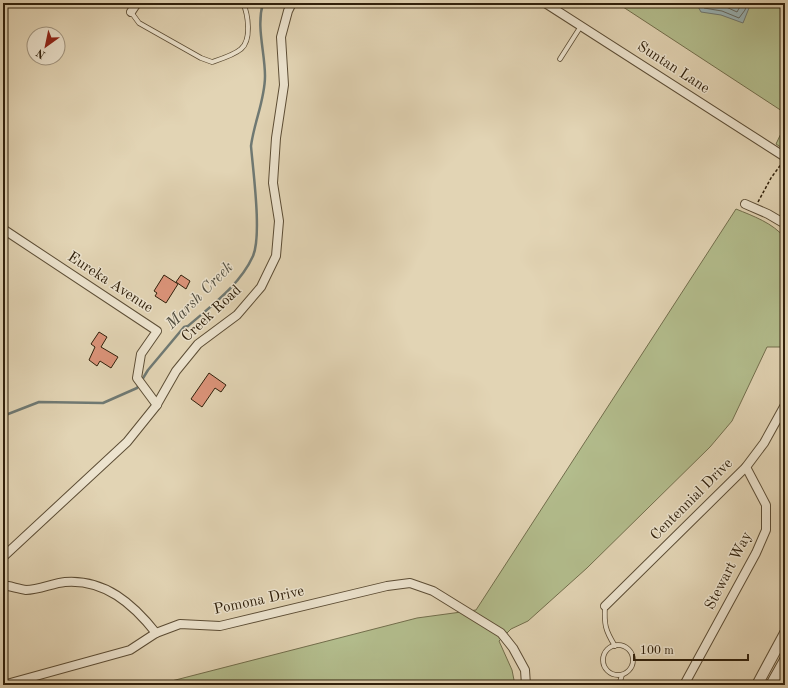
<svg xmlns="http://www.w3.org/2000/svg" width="788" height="688" viewBox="0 0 788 688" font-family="'Old Standard TT',serif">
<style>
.green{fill:#b3bd8d;stroke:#726e4c}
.water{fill:#99b5b8;stroke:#6f7973}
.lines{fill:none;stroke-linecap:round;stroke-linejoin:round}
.shore{stroke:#646a62;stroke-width:1}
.stream{stroke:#6f7973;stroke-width:2.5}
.building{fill:#dc947a;stroke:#30200b}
.service-casing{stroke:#5c4d35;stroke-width:5.5}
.minor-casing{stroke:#5c4d35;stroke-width:10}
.tertiary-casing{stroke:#5c4d35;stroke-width:12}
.path{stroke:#30200b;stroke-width:1.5;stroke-dasharray:3 2;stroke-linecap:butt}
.service{stroke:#ece3ce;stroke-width:4}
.minor{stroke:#ece3ce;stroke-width:8}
.tertiary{stroke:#ece3ce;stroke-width:10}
.labels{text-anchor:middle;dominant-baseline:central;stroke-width:3;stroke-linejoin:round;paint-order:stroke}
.street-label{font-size:15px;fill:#30200b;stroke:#ece3ce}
.water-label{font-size:16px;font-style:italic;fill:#504d3f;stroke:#ece3ce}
</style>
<rect width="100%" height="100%" fill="#e2d4b4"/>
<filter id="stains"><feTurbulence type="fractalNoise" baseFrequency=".005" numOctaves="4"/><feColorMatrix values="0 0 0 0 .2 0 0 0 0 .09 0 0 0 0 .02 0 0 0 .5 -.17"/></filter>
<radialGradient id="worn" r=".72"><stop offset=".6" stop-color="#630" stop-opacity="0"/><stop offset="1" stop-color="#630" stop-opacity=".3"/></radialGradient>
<!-- green -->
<g class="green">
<path d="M 617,3 L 785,3 L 785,89 L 782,94 L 785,96 L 785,113 Z"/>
<path d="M 785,125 L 785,150 L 776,144 Z"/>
<path d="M 736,209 C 753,216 773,223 785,238 L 785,308 L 781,310 L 785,347 L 767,347 L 732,421 L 710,447 L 587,568 L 528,621 L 511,629 L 499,641 L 512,670 L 515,685 L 156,685 L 417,618 L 476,610 Z"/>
</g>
<!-- water -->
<path class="water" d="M 696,3 L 751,3 L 743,23 L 721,15 L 701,12 Z"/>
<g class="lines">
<!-- shore -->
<g class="shore">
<path d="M 700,3 L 704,8 L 722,11 L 739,18 L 745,10 L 747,3"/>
<path d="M 706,3 L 724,6 L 737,12 L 742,3"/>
</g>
<!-- stream -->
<path class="stream" d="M 3,416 L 39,402 L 103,403 L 137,388 L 148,370 L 184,327 L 188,326 C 211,306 240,285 253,256 C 262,235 253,171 251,146 C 254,122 265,100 265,76 C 265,52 256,27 263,3"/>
</g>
<!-- building -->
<g class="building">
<path d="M 164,275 L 178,284 L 166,303 L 155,296 L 157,293 L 154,291 Z"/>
<path d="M 181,275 L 190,281 L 186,289 L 176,282 Z"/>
<path d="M 99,332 L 107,337 L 101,347 L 118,357 L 111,368 L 100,361 L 97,366 L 89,360 L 95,347 L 91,344 Z"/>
<path d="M 209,373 L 226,385 L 221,392 L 215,388 L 202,407 L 191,399 Z"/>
</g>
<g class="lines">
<defs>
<g id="service">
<path d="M 131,12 L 139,23 L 201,58 L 212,62 C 221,59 234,55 241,49 C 252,40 248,14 243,3"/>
<path d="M 560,59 L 581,26"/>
<path d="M 605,606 C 604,624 605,630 615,646"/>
<circle cx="618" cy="660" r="15"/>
<path d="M 619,685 L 622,675"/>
</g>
<g id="minor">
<path d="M 545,3 L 785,157"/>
<path d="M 131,12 L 137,3"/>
<path d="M 745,204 L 768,214 L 785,224"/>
<path d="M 3,229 L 157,331 L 141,354 L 137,378 L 157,405"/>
<path d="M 3,557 L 127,442 L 156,406 L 176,371 L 198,344 L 237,315 L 261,287 L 276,256 L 279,221 L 273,183 L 276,138 L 284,85 L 281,37 L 288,11 L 292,3"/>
<path d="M 8,586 C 13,587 20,589 26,590 C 39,590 53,583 65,582 C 105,579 133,604 156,633"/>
<path d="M 605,606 L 746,467 L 764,443 L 785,405"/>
<path d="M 3,685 L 130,650 L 156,633 L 180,624 L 220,626 L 387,586 L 410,583 L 433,591 L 501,633 L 513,648 L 525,670 L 526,685"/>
<path d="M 684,685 L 756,553 L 766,530 L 766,505 L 746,467"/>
</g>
<g id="tertiary">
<path d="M 757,685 L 785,633"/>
<path d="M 771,685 L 785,660"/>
</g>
</defs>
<!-- service casing -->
<use href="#service" class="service-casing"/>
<!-- minor casing -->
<use href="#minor" class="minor-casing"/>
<!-- tertiary casing -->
<use href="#tertiary" class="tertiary-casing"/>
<!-- path -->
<path class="path" d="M 758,202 L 771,178 L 782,163"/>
<!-- service -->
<use href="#service" class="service"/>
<!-- minor -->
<use href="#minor" class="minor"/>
<!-- tertiary -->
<use href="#tertiary" class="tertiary"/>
</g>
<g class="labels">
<!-- street labels -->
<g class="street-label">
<text transform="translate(673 68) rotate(33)">Suntan Lane</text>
<text transform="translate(110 283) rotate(33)">Eureka Avenue</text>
<text transform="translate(212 314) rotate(-43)">Creek Road</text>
<text transform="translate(692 500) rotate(-45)">Centennial Drive</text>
<text transform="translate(729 571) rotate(-63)">Stewart Way</text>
<text transform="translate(259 601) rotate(-12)">Pomona Drive</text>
</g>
<!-- water labels -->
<g class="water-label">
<text transform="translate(200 296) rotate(-45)">Marsh Creek</text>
</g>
</g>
<!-- margin -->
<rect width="788" height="688" fill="none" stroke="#e2d4b4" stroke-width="16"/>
<rect x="4" y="4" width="780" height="680" fill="none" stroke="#30200b" stroke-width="2"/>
<rect x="8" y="8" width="772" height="672" fill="none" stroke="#30200b"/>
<!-- north arrow -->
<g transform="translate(46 46) rotate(213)"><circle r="19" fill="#ece3ce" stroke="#a19580"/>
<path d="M0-3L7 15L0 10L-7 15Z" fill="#8f2418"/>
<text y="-6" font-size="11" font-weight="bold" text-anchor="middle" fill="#30200b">N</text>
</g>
<!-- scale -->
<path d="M634 654v6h114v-6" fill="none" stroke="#30200b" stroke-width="2"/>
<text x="640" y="654" font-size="12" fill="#30200b" stroke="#ece3ce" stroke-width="3" paint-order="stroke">100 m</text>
<rect width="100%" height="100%" filter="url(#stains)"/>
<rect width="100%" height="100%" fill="url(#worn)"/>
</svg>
